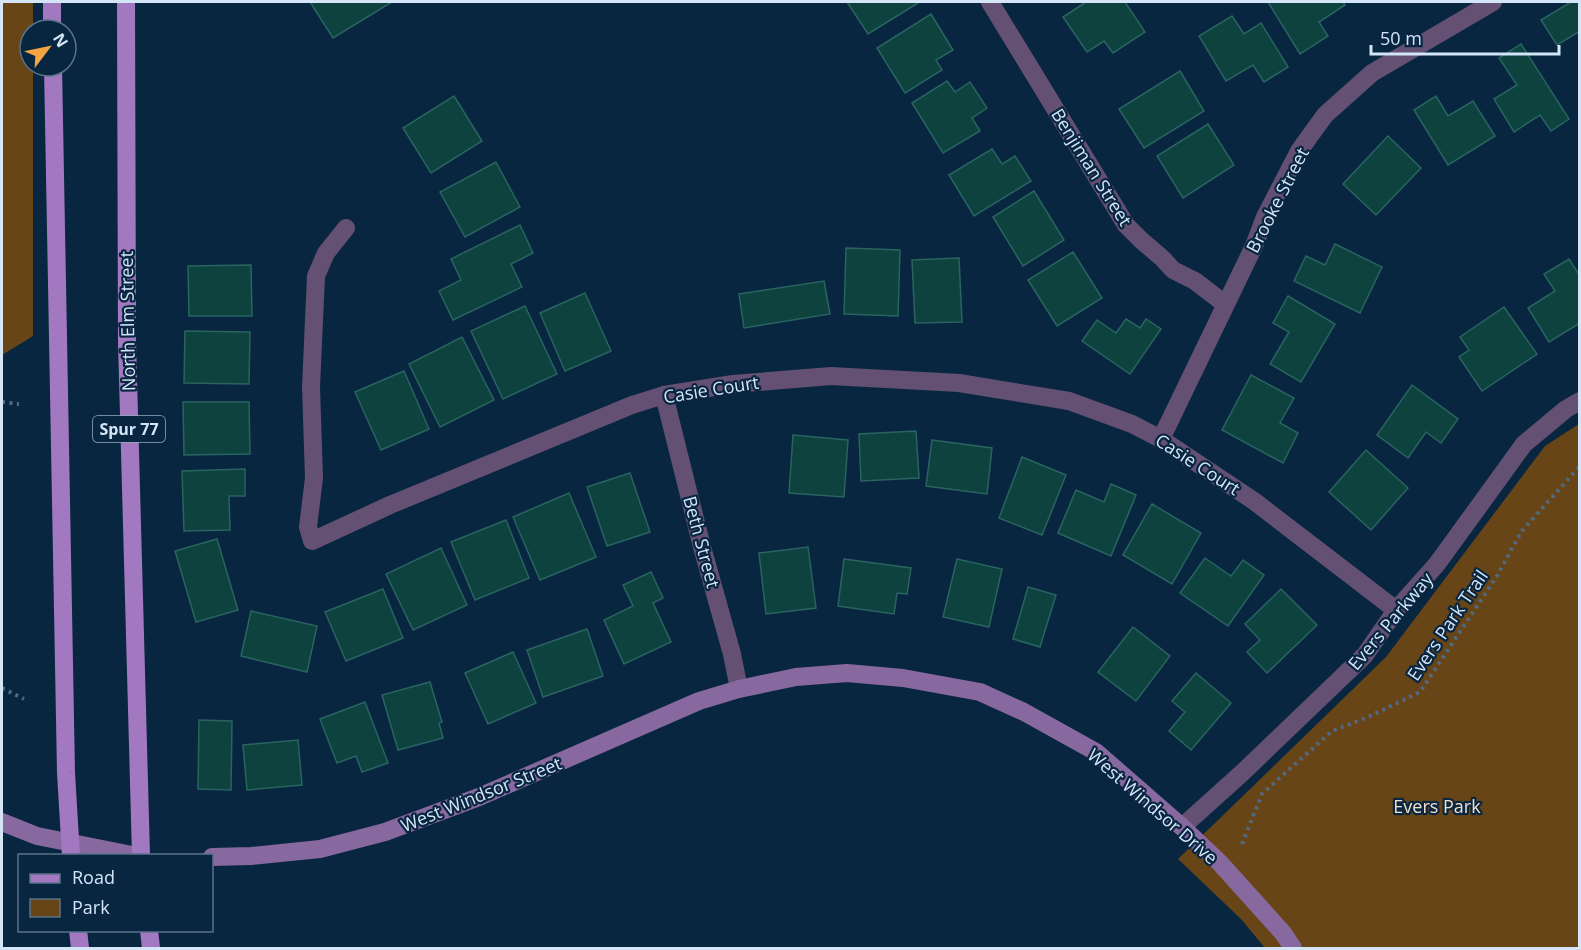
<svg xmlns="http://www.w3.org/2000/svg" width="1581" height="950" viewBox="0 0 1581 950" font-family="'Open Sans',sans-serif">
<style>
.green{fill:#684516}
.building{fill:#0d423f;stroke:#296460;stroke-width:1.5}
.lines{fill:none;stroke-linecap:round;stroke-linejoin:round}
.path{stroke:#516981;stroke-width:4;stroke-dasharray:3 4.5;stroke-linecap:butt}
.street{stroke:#645073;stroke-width:18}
.secondary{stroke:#87689f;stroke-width:18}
.primary{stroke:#a279c1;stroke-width:18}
.labels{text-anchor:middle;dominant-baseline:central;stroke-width:4.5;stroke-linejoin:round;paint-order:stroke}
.shield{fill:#092641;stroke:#97acc0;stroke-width:1.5}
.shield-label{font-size:16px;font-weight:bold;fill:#d4e5f7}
.street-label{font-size:18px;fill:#d4e5f7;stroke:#092641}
.park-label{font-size:18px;fill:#f1dfcb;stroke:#092641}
</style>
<rect width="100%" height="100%" fill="#092641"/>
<!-- green -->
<g class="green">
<path d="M 2,2 L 33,2 L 33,30 L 30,30 L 30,66 L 33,66 L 33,336 L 2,355 Z"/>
<path d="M 1579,424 L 1579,948 L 1265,948 L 1241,919 L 1178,859 L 1386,657 L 1545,446 Z"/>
</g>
<!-- building -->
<g class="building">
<path d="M 310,2 L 392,2 L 333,38 Z"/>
<path d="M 847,2 L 918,2 L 918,3 L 868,34 Z"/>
<path d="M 1086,2 L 1125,2 L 1145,32 L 1113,53 L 1104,41 L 1087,52 L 1063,17 Z"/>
<path d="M 1268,2 L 1343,2 L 1345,5 L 1319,22 L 1328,36 L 1300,54 Z"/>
<path d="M 1571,2 L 1580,2 L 1580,31 L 1557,45 L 1541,20 Z"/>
<path d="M 931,14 L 953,50 L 936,60 L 942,70 L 905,93 L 877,48 Z"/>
<path d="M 1232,16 L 1244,34 L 1261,23 L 1288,67 L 1264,82 L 1253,65 L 1226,81 L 1199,36 Z"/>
<path d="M 1521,44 L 1569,119 L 1551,131 L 1540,115 L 1514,132 L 1494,99 L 1517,85 L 1499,58 Z"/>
<path d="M 1180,71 L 1204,111 L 1144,148 L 1119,109 Z"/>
<path d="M 947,81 L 955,92 L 970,82 L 987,108 L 972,118 L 980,131 L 943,153 L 912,103 Z"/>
<path d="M 454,96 L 482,141 L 431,173 L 403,128 Z"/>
<path d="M 1436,96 L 1448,116 L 1473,101 L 1495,136 L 1448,165 L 1414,110 Z"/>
<path d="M 1208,124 L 1234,165 L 1183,198 L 1157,156 Z"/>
<path d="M 1388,136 L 1421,168 L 1376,215 L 1343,184 Z"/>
<path d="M 992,149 L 1002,164 L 1015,156 L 1031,181 L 974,216 L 949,175 Z"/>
<path d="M 496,162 L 520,207 L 465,237 L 440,192 Z"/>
<path d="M 1034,191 L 1064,240 L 1023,266 L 993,217 Z"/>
<path d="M 520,225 L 533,253 L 511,264 L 522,287 L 453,320 L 439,291 L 461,280 L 451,259 Z"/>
<path d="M 1335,244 L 1382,267 L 1360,313 L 1294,281 L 1306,256 L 1325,265 Z"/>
<path d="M 846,248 L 900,250 L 898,316 L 844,314 Z"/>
<path d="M 1073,252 L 1102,298 L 1057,326 L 1028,280 Z"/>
<path d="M 959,258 L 962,322 L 915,323 L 912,260 Z"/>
<path d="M 1569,259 L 1580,276 L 1580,323 L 1549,342 L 1528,308 L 1555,291 L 1544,274 Z"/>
<path d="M 251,265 L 252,316 L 189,316 L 188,266 Z"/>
<path d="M 824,281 L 830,314 L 744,328 L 739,294 Z"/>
<path d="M 585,293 L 611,351 L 565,371 L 540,313 Z"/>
<path d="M 1288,296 L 1335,324 L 1301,382 L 1270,364 L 1289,332 L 1273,323 Z"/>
<path d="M 525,306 L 557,374 L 503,399 L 471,331 Z"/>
<path d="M 1504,307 L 1537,354 L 1482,391 L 1459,357 L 1469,350 L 1460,337 Z"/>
<path d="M 1126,319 L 1140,328 L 1146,319 L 1161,329 L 1130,374 L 1082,341 L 1097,320 L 1116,333 Z"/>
<path d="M 185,331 L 250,332 L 249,384 L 184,383 Z"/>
<path d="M 462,337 L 494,400 L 440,427 L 409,364 Z"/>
<path d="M 404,371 L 429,429 L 381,450 L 355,392 Z"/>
<path d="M 1251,375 L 1294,398 L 1280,423 L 1298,433 L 1283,463 L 1222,430 Z"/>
<path d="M 1412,385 L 1458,419 L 1441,443 L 1426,432 L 1408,458 L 1377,435 Z"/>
<path d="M 183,402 L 249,402 L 250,454 L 184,455 Z"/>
<path d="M 916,431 L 919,478 L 861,481 L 859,434 Z"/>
<path d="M 793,435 L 848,440 L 844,497 L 789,493 Z"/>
<path d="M 932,440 L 992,448 L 987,494 L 926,486 Z"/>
<path d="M 1366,450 L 1408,488 L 1371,530 L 1329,492 Z"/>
<path d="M 1022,457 L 1066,475 L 1042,535 L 999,518 Z"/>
<path d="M 245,469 L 245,496 L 229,496 L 230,530 L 184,531 L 182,471 Z"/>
<path d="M 630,473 L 650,532 L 607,546 L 587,487 Z"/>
<path d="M 1111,484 L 1136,495 L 1111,556 L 1058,533 L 1076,490 L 1104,502 Z"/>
<path d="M 569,493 L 596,557 L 540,580 L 513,517 Z"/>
<path d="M 1152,504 L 1201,533 L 1172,584 L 1123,555 Z"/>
<path d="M 506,520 L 529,578 L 475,600 L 451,542 Z"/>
<path d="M 217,539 L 238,610 L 196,622 L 175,551 Z"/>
<path d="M 808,547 L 816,608 L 766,614 L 759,553 Z"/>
<path d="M 441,548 L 467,605 L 413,630 L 386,574 Z"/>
<path d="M 1205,558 L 1231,576 L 1243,560 L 1264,575 L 1228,626 L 1180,593 Z"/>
<path d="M 844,559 L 911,568 L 907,594 L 897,593 L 894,614 L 838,606 Z"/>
<path d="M 957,559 L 1002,569 L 989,627 L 943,617 Z"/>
<path d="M 651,572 L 663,598 L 653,603 L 671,642 L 624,664 L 604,620 L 633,606 L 623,585 Z"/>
<path d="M 1028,587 L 1056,595 L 1040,647 L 1013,639 Z"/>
<path d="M 383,589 L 403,638 L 346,661 L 325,612 Z"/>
<path d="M 1281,589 L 1317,625 L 1267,673 L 1247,652 L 1260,640 L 1245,624 Z"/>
<path d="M 251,611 L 317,626 L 307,672 L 241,656 Z"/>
<path d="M 1133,627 L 1170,656 L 1136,701 L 1098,672 Z"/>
<path d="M 587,629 L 603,676 L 543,697 L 527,650 Z"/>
<path d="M 513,652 L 536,703 L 488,724 L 465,673 Z"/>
<path d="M 1196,673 L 1231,703 L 1191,750 L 1169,731 L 1185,712 L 1172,701 Z"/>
<path d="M 430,682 L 442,722 L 439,723 L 443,738 L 398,750 L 382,695 Z"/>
<path d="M 365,702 L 388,763 L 362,772 L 356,756 L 337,763 L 320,719 Z"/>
<path d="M 199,720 L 232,721 L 231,790 L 198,789 Z"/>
<path d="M 298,740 L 302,785 L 247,790 L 243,745 Z"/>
</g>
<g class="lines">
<!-- path -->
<g class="path">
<path d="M 2,402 L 19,404"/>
<path d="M 2,688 L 24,699"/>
<path d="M 1242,844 L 1262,794 L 1332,731 L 1368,717 L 1420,692 L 1497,576 L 1521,532 L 1580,466"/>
</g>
<!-- street -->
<g class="street">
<path d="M 990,2 L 1126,225 L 1141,240 L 1162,258 L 1173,270 L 1195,281 L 1225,304"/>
<path d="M 346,228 L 326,253 L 316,276 L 311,387 L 314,478 L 308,527 L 312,541 L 390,505 L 632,405 L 664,395 L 733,384 L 831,376 L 959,383 L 1069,401 L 1132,424 L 1161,439 L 1254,501 L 1396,610"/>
<path d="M 664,395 L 702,547 L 732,654 L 739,689"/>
<path d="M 1161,439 L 1254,246 L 1265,217 L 1299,151 L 1325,115 L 1372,73 L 1493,2"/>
<path d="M 1182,827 L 1242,773 L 1365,655 L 1396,610 L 1437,564 L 1524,444 L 1566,409 L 1580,401"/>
</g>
<!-- secondary -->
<g class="secondary">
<path d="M 2,822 L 37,836 L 137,856"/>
<path d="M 212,857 L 251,856 L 320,849 L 385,832 L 479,797 L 699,701 L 739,689 L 796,677 L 847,673 L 903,678 L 980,692 L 1024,712 L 1096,752 L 1182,827 L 1219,862 L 1283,933 L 1293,948"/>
</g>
<!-- primary -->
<g class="primary">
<path d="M 52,2 L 52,30"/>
<path d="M 126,2 L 127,341 L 141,856"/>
<path d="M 53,66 L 66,773 L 71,856"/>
<path d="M 78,930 L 80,948"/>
<path d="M 149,930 L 151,948"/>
</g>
</g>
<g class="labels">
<!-- shield labels -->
<rect class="shield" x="93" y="416" width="72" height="26" rx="4.5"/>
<g class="shield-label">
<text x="129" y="429">Spur 77</text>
</g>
<!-- street labels -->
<g class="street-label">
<text transform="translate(1092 167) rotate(58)">Benjiman Street</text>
<text transform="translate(1277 200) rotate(-63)">Brooke Street</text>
<text transform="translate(127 321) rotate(-91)">North Elm Street</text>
<text transform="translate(711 389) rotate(-9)">Casie Court</text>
<text transform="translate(1198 464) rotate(33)">Casie Court</text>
<text transform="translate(702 542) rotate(75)">Beth Street</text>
<text transform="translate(1390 621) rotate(-50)">Evers Parkway</text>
<text transform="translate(1447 625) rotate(-56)">Evers Park Trail</text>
<text transform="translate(481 794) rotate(-22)">West Windsor Street</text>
<text transform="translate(1153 806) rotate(41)">West Windsor Drive</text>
</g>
<!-- park labels -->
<g class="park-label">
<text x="1437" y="806">Evers Park</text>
</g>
</g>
<!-- border -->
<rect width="1581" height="950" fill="none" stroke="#d4e5f7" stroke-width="6"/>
<!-- legend -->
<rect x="18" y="854" width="195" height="78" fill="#092641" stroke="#5a728a" stroke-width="1.5"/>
<rect x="30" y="874" width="30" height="9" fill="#a279c1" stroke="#5a728a" stroke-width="1.5"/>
<text x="72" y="884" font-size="18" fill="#d4e5f7">Road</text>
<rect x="30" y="899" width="30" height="18" fill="#684516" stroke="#5a728a" stroke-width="1.5"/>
<text x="72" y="914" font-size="18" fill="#d4e5f7">Park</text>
<!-- north arrow -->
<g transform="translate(48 48) rotate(58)"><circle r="28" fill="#092641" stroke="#5a728a" stroke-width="1.5"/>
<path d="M0-4.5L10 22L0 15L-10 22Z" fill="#f2a541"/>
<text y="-9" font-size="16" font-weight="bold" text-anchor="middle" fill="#d4e5f7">N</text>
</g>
<!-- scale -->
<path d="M1371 45v9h188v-9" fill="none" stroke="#d4e5f7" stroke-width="3"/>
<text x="1380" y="45" font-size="18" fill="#d4e5f7" stroke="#092641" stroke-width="4.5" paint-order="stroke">50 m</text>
</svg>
